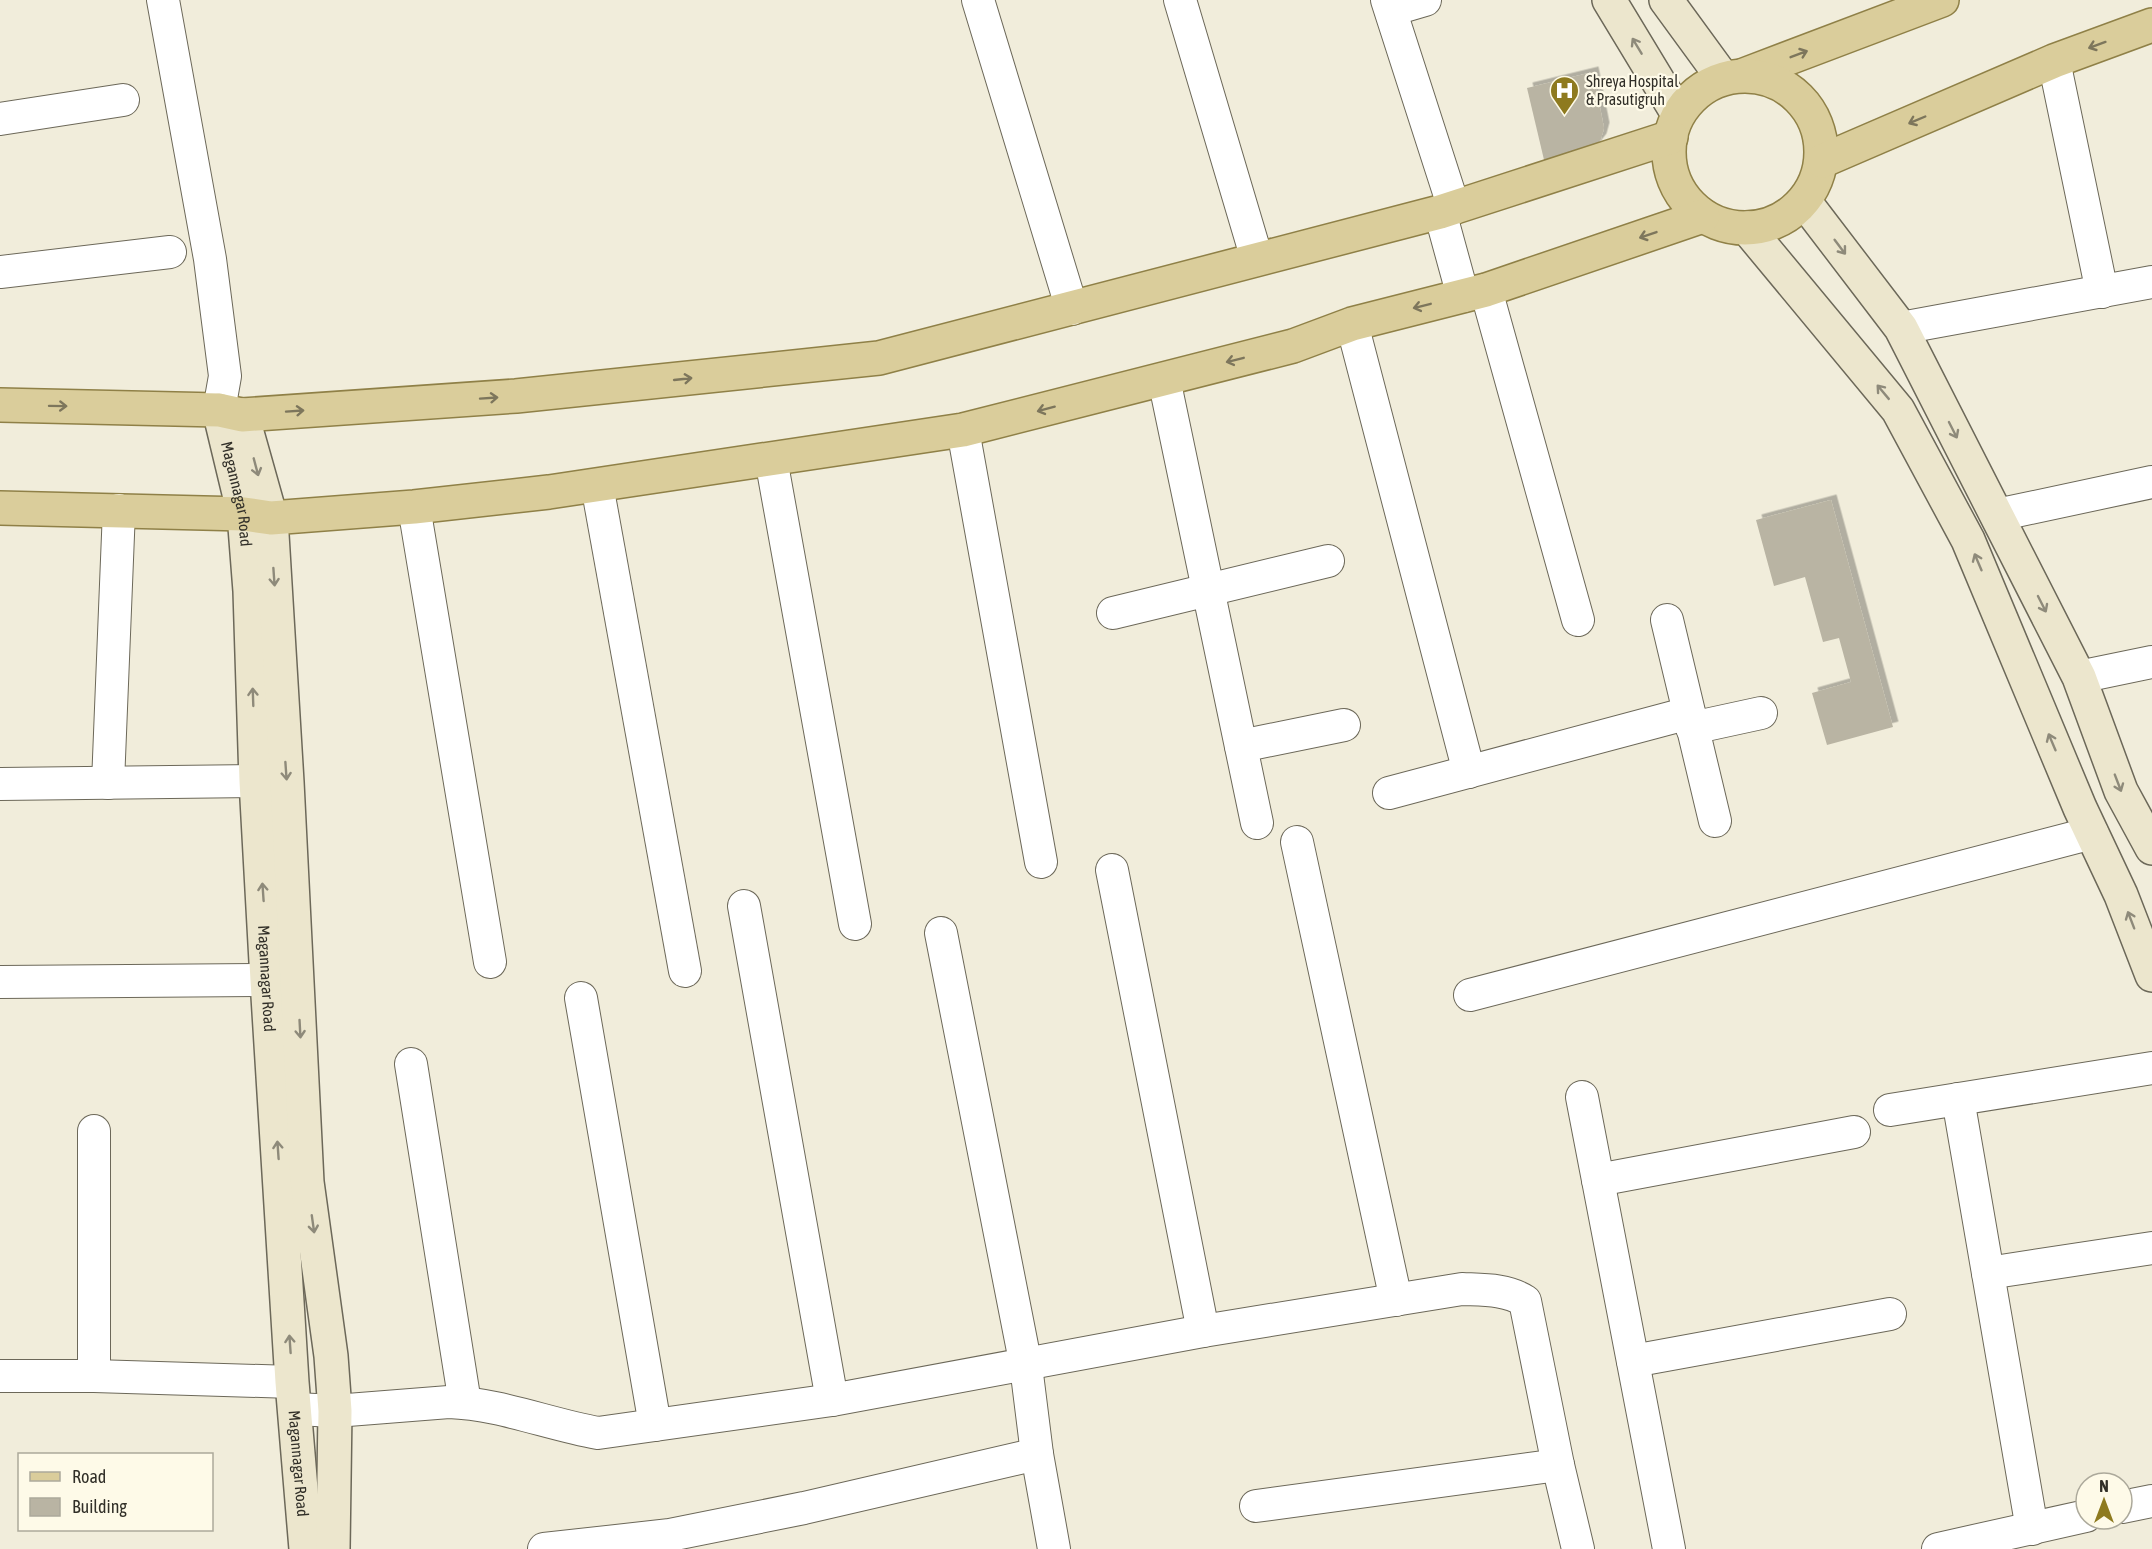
<svg xmlns="http://www.w3.org/2000/svg" width="2152" height="1549" viewBox="0 0 2152 1549" font-family="'Asap Condensed',sans-serif">
<style>
.building{fill:#b9b4a3;filter:url(#shadow)}
.lines{fill:none;stroke-linecap:round;stroke-linejoin:round}
.street-casing{stroke:#6c6859;stroke-width:34}
.secondary-casing{stroke:#6c6859;stroke-width:36}
.primary-casing{stroke:#8f8047;stroke-width:36}
.street{stroke:#fff;stroke-width:32}
.secondary{stroke:#ece6cd;stroke-width:33}
.primary{stroke:#dacd9b;stroke-width:33}
.oneway{stroke:#7d765c}
.oneway2{stroke:#8e8a7a}
.labels{text-anchor:middle;dominant-baseline:central;stroke-width:4.5;stroke-linejoin:round;paint-order:stroke}
.poi-label{font-size:16px;fill:#312f28;stroke:#fefae8;text-anchor:start}
.street-label{font-size:16px;fill:#312f28;stroke:#fefae8}
</style>
<defs>
<filter id="shadow"><feDropShadow dx="5.5" dy="-5.5" stdDeviation="0" flood-color="#0004"/></filter>
</defs>
<rect width="100%" height="100%" fill="#f1eddb"/>
<!-- building -->
<g class="building">
<path d="M 1593,72 L 1604,128 L 1601,139 L 1594,148 L 1545,164 L 1527,88 Z"/>
<path d="M 1831,500 L 1893,727 L 1827,745 L 1812,693 L 1851,682 L 1839,638 L 1823,642 L 1805,577 L 1774,586 L 1756,520 Z"/>
</g>
<g class="lines">
<defs>
<g id="street">
<path d="M 163,0 L 210,259 L 225,376 L 219,410"/>
<path d="M 978,0 L 1072,309"/>
<path d="M 1180,0 L 1257,259"/>
<path d="M 1387,0 L 1454,208"/>
<path d="M 1391,10 L 1425,0"/>
<path d="M 2054,61 L 2102,292"/>
<path d="M 0,119 L 123,100"/>
<path d="M 1440,212 L 1463,296"/>
<path d="M 0,272 L 170,252"/>
<path d="M 1486,290 L 1578,620"/>
<path d="M 1352,324 L 1469,772"/>
<path d="M 1901,328 L 2152,282"/>
<path d="M 1164,379 L 1257,823"/>
<path d="M 963,430 L 1041,862"/>
<path d="M 771,459 L 855,924"/>
<path d="M 597,485 L 685,971"/>
<path d="M 414,507 L 490,962"/>
<path d="M 1997,515 L 2152,482"/>
<path d="M 1113,613 L 1328,561"/>
<path d="M 1667,620 L 1715,821"/>
<path d="M 2079,677 L 2152,662"/>
<path d="M 1692,728 L 1761,713"/>
<path d="M 1241,746 L 1344,725"/>
<path d="M 108,783 L 119,510"/>
<path d="M 0,784 L 256,781"/>
<path d="M 1389,793 L 1689,713"/>
<path d="M 1297,842 L 1396,1300"/>
<path d="M 1112,870 L 1203,1331"/>
<path d="M 744,906 L 832,1400"/>
<path d="M 941,933 L 1026,1366 L 1037,1454 L 1054,1549"/>
<path d="M 0,982 L 267,980 L 293,983"/>
<path d="M 1470,995 L 2092,833"/>
<path d="M 581,998 L 655,1425"/>
<path d="M 411,1064 L 465,1403"/>
<path d="M 1582,1097 L 1669,1549"/>
<path d="M 1958,1099 L 2032,1529"/>
<path d="M 1890,1110 L 2152,1068"/>
<path d="M 94,1131 L 94,1376"/>
<path d="M 1598,1180 L 1854,1132"/>
<path d="M 1988,1273 L 2152,1248"/>
<path d="M 1633,1361 L 1890,1314"/>
<path d="M 0,1376 L 94,1376 L 292,1382"/>
<path d="M 296,1409 L 335,1411 L 449,1402 C 500,1404 548,1424 598,1433 L 832,1400 L 1203,1331 L 1462,1289 C 1483,1290 1506,1289 1525,1301 L 1558,1465 L 1578,1549"/>
<path d="M 1256,1506 L 1558,1465"/>
<path d="M 2122,1507 L 2152,1501"/>
<path d="M 544,1549 L 670,1535 L 804,1508 L 1037,1454"/>
<path d="M 1938,1549 L 2086,1516"/>
</g>
<g id="secondary">
<path d="M 1609,0 L 1678,114"/>
<path d="M 1666,0 L 1723,78"/>
<path d="M 1804,201 L 1901,328 L 2079,677 L 2121,791 L 2152,848"/>
<path d="M 1747,228 L 1898,410 L 1968,540 L 2080,808 L 2121,895 L 2152,975"/>
<path id="s1" d="M 219,410 L 244,514 L 250,591 L 256,781 L 267,980 L 292,1382 L 306,1549"/>
<path d="M 242,415 L 271,518 L 287,782 L 307,1182 L 331,1356 L 335,1411 L 333,1549"/>
</g>
<g id="primary">
<path d="M 1744,75 L 1942,0"/>
<circle cx="1745" cy="152" r="76"/>
<path d="M 1822,161 L 2054,61 L 2152,25"/>
<path d="M 0,405 L 219,410 L 242,415 L 516,396 L 879,358 L 1440,212 L 1671,137"/>
<path d="M 0,508 L 244,514 L 271,518 L 414,507 L 549,492 L 963,430 L 1293,346 L 1352,324 L 1486,290 L 1703,216"/>
</g>
</defs>
<!-- street casing -->
<use href="#street" class="street-casing"/>
<!-- secondary casing -->
<use href="#secondary" class="secondary-casing"/>
<!-- primary casing -->
<use href="#primary" class="primary-casing"/>
<!-- street -->
<use href="#street" class="street"/>
<!-- secondary -->
<use href="#secondary" class="secondary"/>
<!-- primary -->
<use href="#primary" class="primary"/>
</g>
<!-- one-way arrows -->
<defs><path id="oneway-shaft" d="M-6 0H5M1.5-3L5.5 0L1.5 3" fill="none" stroke-width="1.6" stroke-linecap="round" stroke-linejoin="round" transform="scale(1.5)"/></defs>
<g class="oneway">
<use href="#oneway-shaft" transform="translate(2097 45) rotate(160)"/>
<use href="#oneway-shaft" transform="translate(1799 54) rotate(-21)"/>
<use href="#oneway-shaft" transform="translate(1917 120) rotate(157)"/>
<use href="#oneway-shaft" transform="translate(1648 235) rotate(161)"/>
<use href="#oneway-shaft" transform="translate(1422 306) rotate(166)"/>
<use href="#oneway-shaft" transform="translate(1235 360) rotate(166)"/>
<use href="#oneway-shaft" transform="translate(683 379) rotate(-6)"/>
<use href="#oneway-shaft" transform="translate(489 398) rotate(-4)"/>
<use href="#oneway-shaft" transform="translate(58 406) rotate(1)"/>
<use href="#oneway-shaft" transform="translate(1046 409) rotate(165)"/>
<use href="#oneway-shaft" transform="translate(295 411) rotate(-4)"/>
</g>
<g class="oneway2">
<use href="#oneway-shaft" transform="translate(1637 46) rotate(-121)"/>
<use href="#oneway-shaft" transform="translate(1840 247) rotate(53)"/>
<use href="#oneway-shaft" transform="translate(1883 392) rotate(-130)"/>
<use href="#oneway-shaft" transform="translate(1953 430) rotate(63)"/>
<use href="#oneway-shaft" transform="translate(256 467) rotate(75)"/>
<use href="#oneway-shaft" transform="translate(1978 562) rotate(-113)"/>
<use href="#oneway-shaft" transform="translate(274 577) rotate(86)"/>
<use href="#oneway-shaft" transform="translate(2042 604) rotate(63)"/>
<use href="#oneway-shaft" transform="translate(253 697) rotate(-92)"/>
<use href="#oneway-shaft" transform="translate(2052 742) rotate(-113)"/>
<use href="#oneway-shaft" transform="translate(286 771) rotate(86)"/>
<use href="#oneway-shaft" transform="translate(2118 783) rotate(69)"/>
<use href="#oneway-shaft" transform="translate(263 892) rotate(-94)"/>
<use href="#oneway-shaft" transform="translate(2131 920) rotate(-111)"/>
<use href="#oneway-shaft" transform="translate(300 1029) rotate(87)"/>
<use href="#oneway-shaft" transform="translate(278 1150) rotate(-94)"/>
<use href="#oneway-shaft" transform="translate(313 1224) rotate(82)"/>
<use href="#oneway-shaft" transform="translate(290 1344) rotate(-94)"/>
</g>
<!-- icons -->
<defs>
<symbol id="hospital-pin" viewBox="-11 -11 22 30"><path d="M0 17L-7.5 6A9.5 9.5 0 1 1 7.5 6Z" fill="#8e7a1f" stroke="#fefae8"/><path d="M-5-5h3v3.5h4V-5h3V5h-3V1.5h-4V5h-3Z" fill="#fff"/></symbol>
</defs>
<g fill-rule="evenodd">
<use href="#hospital-pin" x="1548" y="74" width="33" height="45"/>
</g>
<g class="labels">
<!-- poi labels -->
<g class="poi-label">
<text x="1586" y="81">Shreya Hospital<tspan x="1586" dy="18">&amp; Prasutigruh</tspan></text>
</g>
<!-- street labels -->
<g class="street-label">
<text stroke="none"><textPath href="#s1" startOffset="86">Magannagar Road</textPath></text>
<text stroke="none"><textPath href="#s1" startOffset="572">Magannagar Road</textPath></text>
<text stroke="none"><textPath href="#s1" startOffset="1058">Magannagar Road</textPath></text>
</g>
</g>
<!-- legend -->
<rect x="18" y="1453" width="195" height="78" fill="#fefae8" stroke="#aca99b" stroke-width="1.5"/>
<rect x="30" y="1472" width="30" height="9" fill="#dacd9b" stroke="#aca99b" stroke-width="1.5"/>
<text x="72" y="1483" font-size="18" fill="#312f28">Road</text>
<rect x="30" y="1498" width="30" height="18" fill="#b9b4a3" stroke="#aca99b" stroke-width="1.5"/>
<text x="72" y="1513" font-size="18" fill="#312f28">Building</text>
<!-- north arrow -->
<g transform="translate(2104 1501)"><circle r="28" fill="#fefae8" stroke="#aca99b" stroke-width="1.5"/>
<path d="M0-4.5L10 22L0 15L-10 22Z" fill="#8e7a1f"/>
<text y="-9" font-size="16" font-weight="bold" text-anchor="middle" fill="#312f28">N</text>
</g>
</svg>
